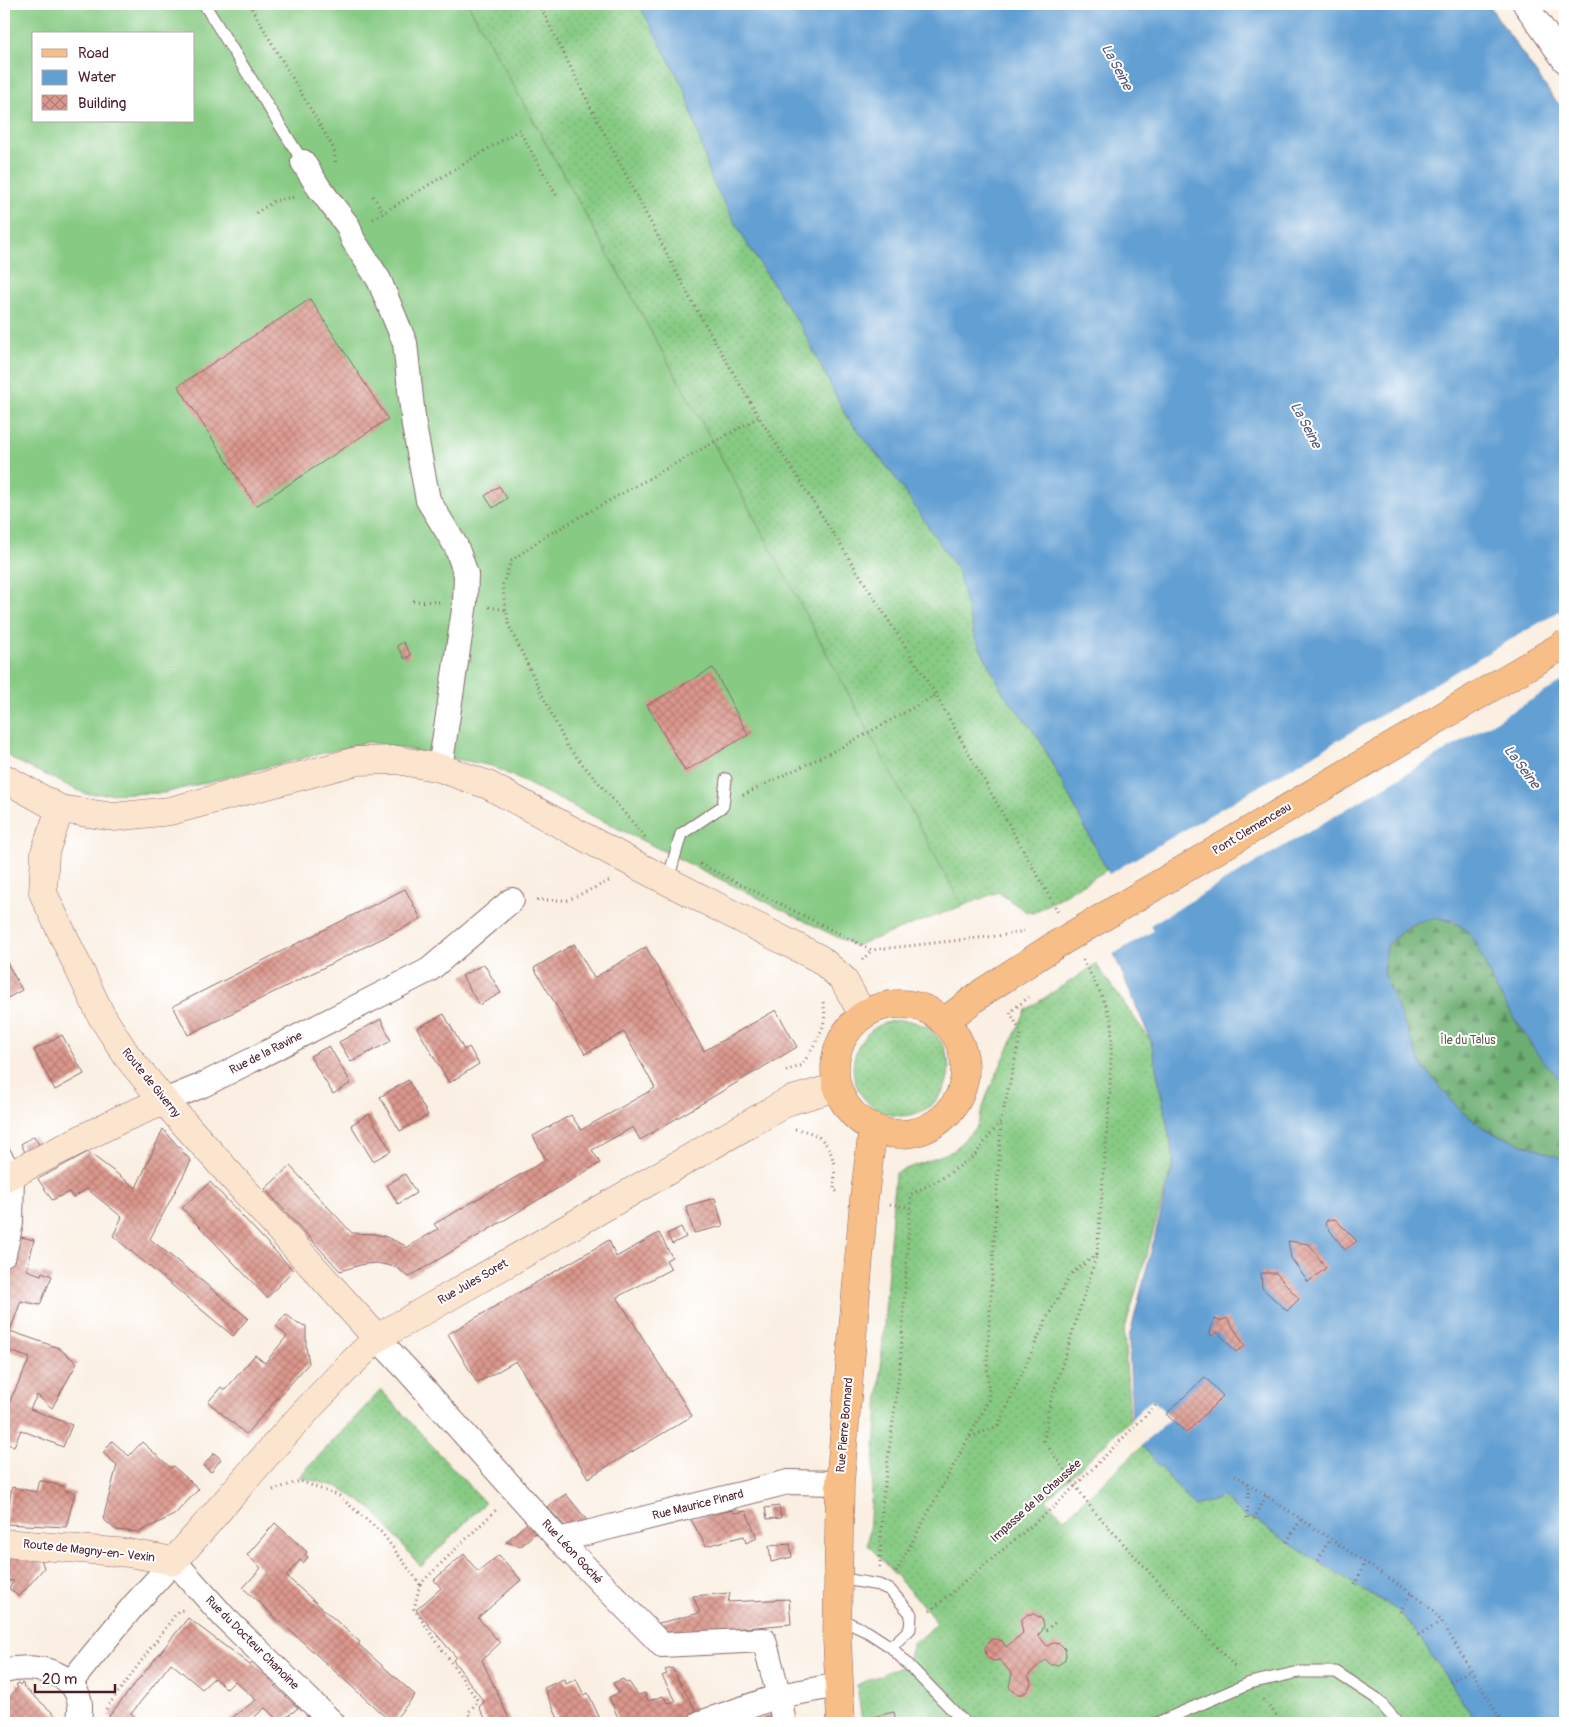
<svg xmlns="http://www.w3.org/2000/svg" width="1569" height="1727" viewBox="0 0 1569 1727" font-family="Pangolin,sans-serif">
<style>
.grass{fill:url(#grass-dots);stroke:#687457}
.forest{fill:url(#forest-firs);stroke:#5b664e}
.pitch{fill:#86ca83;stroke:#687457;fill-rule:evenodd}
.water{fill:#629fd3;stroke:#565f7f}
.pier{fill:#faefe2}
.building{fill:url(#building-cross-hatch)}
.lines{fill:none;stroke-linecap:round;stroke-linejoin:round}
.lane-casing{stroke:#88686b;stroke-width:13}
.street-casing{stroke:#88686b;stroke-width:26}
.secondary-casing{stroke:#88686b;stroke-width:29}
.primary-casing{stroke:#88686b;stroke-width:29}
.path{stroke:#88686b;stroke-width:3;stroke-dasharray:1 4;stroke-linecap:butt}
.lane{stroke:#fff;stroke-width:11}
.street{stroke:#fff;stroke-width:24}
.secondary{stroke:#fce5cf;stroke-width:28}
.primary{stroke:#f7be87;stroke-width:28}
.primary-bridge-casing{stroke:#88686b;stroke-width:29;stroke-linecap:butt}
.path-bridge{stroke:#88686b;stroke-width:3;stroke-dasharray:1 4;stroke-linecap:butt}
.primary-bridge{stroke:#f7be87;stroke-width:28}
.labels{text-anchor:middle;dominant-baseline:central;stroke-width:4;stroke-linejoin:round;paint-order:stroke}
.street-label{font-size:12px;fill:#4a1f2b;stroke:#fff}
.park-label{font-size:12px;fill:#5f5b4a;stroke:#fff}
.water-label{font-size:14px;font-style:italic;fill:#555977;stroke:#fff}
</style>
<defs>
<pattern id="grass-dots" width="8" height="8" patternUnits="userSpaceOnUse" patternTransform="scale(1.25)"><rect width="8" height="8" fill="#86ca83"/><path d="M2 2h.1M6 6h.1" fill="none" stroke="#75ad71" stroke-width="1.8" stroke-linecap="round"/></pattern>
<pattern id="forest-firs" width="22" height="20" patternUnits="userSpaceOnUse" patternTransform="scale(1.25)"><rect width="22" height="20" fill="#6cae71"/><path d="M5 1l3.5 6h-7zM16 11l3.5 6h-7z" fill="#5b8d5d"/></pattern>
<pattern id="building-cross-hatch" width="8" height="8" patternUnits="userSpaceOnUse" patternTransform="scale(1.25)"><rect width="8" height="8" fill="#db978d"/><path d="M0 0l8 8M0 8l8-8" fill="none" stroke="#b47b73"/></pattern>
</defs>
<rect width="100%" height="100%" fill="#fff"/>
<filter id="ink" filterUnits="userSpaceOnUse"><feTurbulence type="fractalNoise" baseFrequency=".02" numOctaves="2"/><feDisplacementMap in="SourceGraphic" scale="10" xChannelSelector="R" yChannelSelector="G"/><feConvolveMatrix kernelMatrix="1 2 1 2 8 2 1 2 1" color-interpolation-filters="sRGB"/></filter>
<filter id="wash" filterUnits="userSpaceOnUse"><feTurbulence type="fractalNoise" baseFrequency=".0096" numOctaves="4" result="noise"/><feDisplacementMap in="SourceGraphic" scale="20" xChannelSelector="R" yChannelSelector="G"/><feGaussianBlur stdDeviation="1.12" result="paint"/><feColorMatrix in="noise" values="0 0 0 0 0 0 0 0 0 0 0 0 0 0 0 0 0 1.4 0 .05"/><feComposite in="paint" operator="in"/></filter>
<g filter="url(#wash)">
<rect width="100%" height="100%" fill="#faefe2"/>
<!-- grass -->
<g class="grass">
<path d="M 468,4 L 639,4 L 685,90 L 712,181 L 746,242 L 804,332 L 846,416 L 892,473 L 958,570 L 975,638 L 1004,694 L 1039,738 L 1107,870 L 1033,913 L 1025,911 L 998,892 L 962,906 L 729,471 Z"/>
<path d="M 1096,964 L 1151,1041 L 1174,1160 L 1124,1332 L 1130,1420 L 1046,1500 L 1064,1519 L 1142,1446 L 1194,1506 L 1216,1500 L 1221,1496 L 1247,1518 L 1254,1519 L 1287,1542 L 1400,1612 L 1418,1635 L 1477,1723 L 862,1723 L 857,1685 L 908,1663 L 912,1645 L 936,1624 L 929,1612 L 868,1545 L 895,1173 L 953,1151 L 977,1126 L 987,1095 L 1026,1010 Z"/>
<circle cx="901" cy="1068" r="48"/>
<path d="M 381,1390 L 485,1503 L 421,1567 L 373,1510 L 339,1487 L 299,1477 Z"/>
</g>
<!-- forest -->
<path class="forest" d="M 1437,918 C 1453,921 1465,926 1475,940 C 1485,955 1488,974 1497,989 C 1515,1024 1539,1056 1565,1085 L 1565,1163 L 1563,1159 L 1488,1131 L 1461,1111 L 1422,1066 L 1383,973 L 1386,946 C 1406,928 1411,923 1437,918 Z"/>
<!-- pitch -->
<path class="pitch" d="M 4,4 L 468,4 L 729,471 L 962,906 L 855,946 L 492,766 L 368,742 L 164,793 L 86,794 L 14,760 L 4,751 ZM 34,34 L 194,34 L 194,121 L 34,121 Z"/>
<!-- water -->
<path class="water" d="M 639,4 L 1488,4 L 1552,96 L 1565,111 L 1565,1085 L 1538,1055 L 1496,989 L 1475,941 L 1467,931 L 1454,921 L 1437,918 L 1417,922 L 1405,928 L 1386,946 L 1383,973 L 1422,1066 L 1461,1111 L 1488,1131 L 1563,1159 L 1565,1163 L 1565,1723 L 1477,1723 L 1418,1635 L 1400,1612 L 1287,1542 L 1254,1519 L 1247,1518 L 1221,1496 L 1216,1500 L 1194,1506 L 1142,1446 L 1132,1425 L 1129,1338 L 1174,1160 L 1151,1041 L 1114,954 L 1153,930 L 1109,874 L 1039,738 L 1004,694 L 975,638 L 957,569 L 892,473 L 846,416 L 804,332 L 746,242 L 712,181 L 685,90 Z"/>
<!-- pier -->
<g class="pier">
<path d="M 1565,608 L 1565,680 L 1150,925 L 1153,931 L 1112,955 L 1113,952 L 1150,930 L 1105,871 L 1107,870 L 1109,874 Z"/>
<path d="M 1152,1399 L 1171,1418 L 1140,1447 L 1130,1426 L 1129,1421 Z"/>
</g>
<g id="blocks">
<!-- building -->
<g class="building">
<path d="M 310,299 L 388,419 L 256,506 L 178,386 Z"/>
<path d="M 499,486 L 507,498 L 493,508 L 485,496 Z"/>
<path d="M 403,642 L 411,655 L 405,659 L 397,646 Z"/>
<path d="M 713,668 L 748,735 L 685,771 L 647,705 Z"/>
<path d="M 405,889 L 421,919 L 188,1035 L 173,1006 Z"/>
<path d="M 574,944 L 594,978 L 646,947 L 704,1051 L 776,1010 L 797,1047 L 640,1140 L 633,1127 L 592,1150 L 600,1163 L 409,1277 L 396,1267 L 377,1263 L 364,1264 L 340,1271 L 265,1189 L 290,1166 L 352,1233 L 375,1234 L 384,1236 L 404,1245 L 406,1248 L 438,1229 L 434,1224 L 546,1160 L 533,1136 L 571,1115 L 581,1130 L 655,1088 L 624,1032 L 585,1054 L 534,968 Z"/>
<path d="M 4,957 L 22,990 L 4,1000 Z"/>
<path d="M 484,964 L 501,993 L 479,1005 L 462,976 Z"/>
<path d="M 444,1014 L 464,1050 L 469,1047 L 479,1064 L 449,1083 L 417,1028 Z"/>
<path d="M 381,1019 L 391,1041 L 351,1062 L 339,1042 Z"/>
<path d="M 62,1035 L 84,1074 L 55,1090 L 34,1050 Z"/>
<path d="M 329,1046 L 351,1083 L 333,1094 L 310,1056 Z"/>
<path d="M 408,1080 L 428,1115 L 400,1131 L 380,1097 Z"/>
<path d="M 369,1114 L 391,1151 L 373,1161 L 351,1125 Z"/>
<path d="M 163,1129 L 191,1161 L 150,1239 L 248,1318 L 233,1336 L 113,1236 L 122,1217 L 87,1189 L 73,1198 L 69,1192 L 52,1200 L 38,1179 L 88,1152 L 136,1188 Z"/>
<path d="M 34,1136 L 40,1146 L 26,1154 L 21,1144 Z"/>
<path d="M 405,1174 L 416,1193 L 398,1204 L 387,1185 Z"/>
<path d="M 210,1182 L 293,1270 L 267,1298 L 182,1208 Z"/>
<path d="M 715,1198 L 723,1226 L 694,1233 L 686,1206 Z"/>
<path d="M 1335,1219 L 1357,1241 L 1345,1250 L 1325,1224 L 1327,1220 Z"/>
<path d="M 681,1227 L 686,1237 L 672,1244 L 667,1234 Z"/>
<path d="M 659,1233 L 672,1257 L 666,1260 L 671,1269 L 617,1297 L 692,1416 L 588,1478 L 516,1361 L 477,1383 L 448,1334 L 609,1240 L 616,1257 Z"/>
<path d="M 13,1235 L 34,1240 L 27,1270 L 41,1275 L 42,1272 L 52,1276 L 40,1305 L 21,1301 L 10,1331 L 59,1348 L 77,1363 L 52,1408 L 37,1395 L 30,1409 L 72,1425 L 63,1447 L 21,1430 L 14,1446 L 4,1443 L 4,1414 L 30,1358 L 4,1349 L 4,1277 Z"/>
<path d="M 1288,1241 L 1309,1244 L 1326,1268 L 1308,1282 L 1291,1258 Z"/>
<path d="M 1261,1273 L 1276,1273 L 1299,1299 L 1287,1311 L 1262,1288 Z"/>
<path d="M 286,1314 L 298,1324 L 306,1326 L 306,1347 L 309,1363 L 246,1434 L 208,1402 L 221,1387 L 225,1390 L 255,1355 L 265,1363 L 287,1336 L 276,1326 Z"/>
<path d="M 1227,1318 L 1245,1346 L 1236,1352 L 1218,1332 L 1211,1336 L 1210,1333 L 1214,1319 L 1220,1321 Z"/>
<path d="M 1205,1377 L 1223,1396 L 1186,1433 L 1166,1414 Z"/>
<path d="M 112,1441 L 129,1456 L 142,1442 L 171,1468 L 173,1466 L 199,1489 L 174,1515 L 139,1532 L 116,1530 L 103,1519 L 117,1465 L 103,1453 Z"/>
<path d="M 214,1453 L 221,1459 L 211,1472 L 203,1466 Z"/>
<path d="M 39,1480 L 65,1487 L 64,1490 L 75,1493 L 66,1527 L 5,1524 L 12,1487 L 36,1492 Z"/>
<path d="M 566,1494 L 589,1523 L 570,1531 L 547,1507 Z"/>
<path d="M 779,1506 L 781,1518 L 767,1519 L 765,1508 Z"/>
<path d="M 733,1510 L 734,1513 L 746,1511 L 757,1538 L 746,1543 L 744,1536 L 706,1546 L 690,1518 Z"/>
<path d="M 275,1523 L 307,1552 L 305,1555 L 308,1557 L 303,1563 L 300,1560 L 286,1576 L 360,1642 L 358,1644 L 415,1695 L 392,1723 L 243,1588 L 261,1568 L 247,1555 Z"/>
<path d="M 527,1523 L 536,1532 L 521,1546 L 506,1542 Z"/>
<path d="M 790,1544 L 792,1557 L 771,1562 L 769,1546 Z"/>
<path d="M 464,1554 L 478,1572 L 499,1555 L 521,1580 L 478,1618 L 500,1643 L 482,1660 L 511,1723 L 488,1723 L 479,1707 L 484,1702 L 453,1660 L 456,1657 L 416,1610 L 441,1588 L 434,1580 Z"/>
<path d="M 4,1555 L 40,1556 L 44,1568 L 19,1597 L 9,1588 L 14,1581 L 4,1580 Z"/>
<path d="M 730,1593 L 728,1602 L 789,1599 L 791,1624 L 711,1631 L 670,1639 L 655,1624 L 700,1613 L 693,1596 Z"/>
<path d="M 1028,1614 L 1034,1614 L 1042,1619 L 1044,1625 L 1042,1631 L 1038,1635 L 1047,1646 L 1053,1643 L 1060,1644 L 1065,1649 L 1066,1655 L 1064,1661 L 1058,1665 L 1052,1665 L 1045,1660 L 1028,1675 L 1031,1683 L 1028,1690 L 1023,1694 L 1018,1694 L 1012,1691 L 1009,1686 L 1012,1674 L 1000,1660 L 993,1661 L 988,1658 L 986,1655 L 985,1648 L 991,1639 L 997,1639 L 1002,1641 L 1006,1647 L 1023,1633 L 1021,1623 L 1022,1619 Z"/>
<path d="M 188,1618 L 250,1665 L 254,1662 L 277,1684 L 274,1686 L 298,1708 L 280,1722 L 265,1708 L 247,1723 L 225,1723 L 256,1700 L 235,1681 L 227,1689 L 214,1678 L 202,1689 L 171,1663 L 131,1714 L 136,1717 L 132,1723 L 118,1723 L 109,1716 Z"/>
<path d="M 672,1668 L 699,1716 L 679,1723 L 604,1723 L 618,1718 L 609,1697 L 619,1693 L 613,1683 L 623,1679 L 626,1683 L 629,1682 L 638,1695 L 645,1693 L 648,1701 L 663,1696 L 668,1703 L 676,1701 L 662,1676 L 667,1674 L 665,1670 Z"/>
<path d="M 564,1679 L 566,1684 L 576,1679 L 584,1695 L 588,1693 L 602,1723 L 560,1723 L 544,1688 Z"/>
<path d="M 18,1683 L 20,1685 L 22,1683 L 24,1685 L 23,1686 L 64,1723 L 4,1723 L 4,1699 L 5,1698 L 7,1700 L 18,1687 L 16,1685 Z"/>
<path d="M 894,1712 L 896,1723 L 869,1723 L 868,1718 Z"/>
<path d="M 771,1715 L 773,1723 L 749,1723 Z"/>
</g>
</g>
</g>
<g filter="url(#ink)">
<use href="#blocks" fill-opacity="0" stroke="#88686b" stroke-width="1"/>
<g class="lines">
<defs>
<g id="lane">
<path d="M 204,4 L 303,162"/>
<path d="M 668,880 L 681,834 L 723,806 L 726,779"/>
<path d="M 4,1151 L 16,1171"/>
<path d="M 838,1578 L 879,1585 L 890,1590 L 911,1614 L 910,1629 L 891,1647"/>
<path d="M 838,1618 L 868,1632 L 891,1647 L 965,1723"/>
<path d="M 1157,1723 L 1250,1683 L 1299,1672 L 1336,1672 L 1376,1698 L 1398,1723"/>
</g>
<g id="street">
<path d="M 1525,4 L 1565,61"/>
<path d="M 303,162 L 319,188 L 348,226 L 353,240 L 379,280 L 405,343 L 414,426 L 428,500 L 456,546 L 466,574 L 465,603 L 440,768"/>
<path d="M 164,1101 L 203,1085 L 429,970 L 512,900"/>
<path d="M 4,1254 L 11,1223 L 12,1174"/>
<path d="M 377,1338 L 408,1371 L 559,1540 L 662,1645 L 764,1640 L 779,1696 L 784,1723"/>
<path d="M 559,1540 L 788,1482 L 840,1483"/>
<path d="M 4,1671 C 41,1662 91,1675 78,1723"/>
<path d="M 70,1683 L 134,1605 L 174,1561 L 225,1618 L 333,1723"/>
<path d="M 700,1723 L 779,1696 L 839,1685"/>
</g>
<g id="secondary">
<path d="M 4,778 L 60,809 L 114,817 L 170,811 L 357,761 L 397,760 L 440,768 L 488,785 L 640,867 L 820,959 L 843,979 L 862,1013"/>
<path d="M 60,809 L 45,852 L 43,893 L 101,1015 L 127,1056 L 164,1101 L 377,1338"/>
<path d="M 4,1178 L 121,1119 L 164,1101"/>
<path d="M 4,1543 L 129,1553 L 174,1561 C 201,1531 227,1500 254,1469 C 293,1424 334,1380 377,1338 L 789,1101 L 837,1087"/>
</g>
<g id="primary">
<circle cx="900" cy="1069" r="65"/>
<path d="M 944,1022 L 983,992 L 1054,946"/>
<path d="M 841,1723 L 837,1639 L 840,1483 L 864,1199 L 873,1128"/>
</g>
</defs>
<!-- lane casing -->
<use href="#lane" class="lane-casing"/>
<!-- street casing -->
<use href="#street" class="street-casing"/>
<!-- secondary casing -->
<use href="#secondary" class="secondary-casing"/>
<!-- primary casing -->
<use href="#primary" class="primary-casing"/>
<!-- path -->
<g class="path">
<path d="M 249,4 L 334,149 L 336,165"/>
<path d="M 539,4 L 591,108 L 691,300 L 759,417 L 936,695 L 1058,912"/>
<path d="M 373,196 L 384,213"/>
<path d="M 256,213 L 274,201 L 295,197"/>
<path d="M 373,219 L 519,130 L 558,198"/>
<path d="M 413,601 L 441,602"/>
<path d="M 489,607 L 506,610"/>
<path d="M 743,795 L 848,744 L 936,695"/>
<path d="M 645,837 L 567,746 L 509,626 L 504,599 L 503,584 L 511,561 L 544,537 L 759,417"/>
<path d="M 700,864 L 872,950 L 1005,935 L 1024,931"/>
<path d="M 537,900 L 568,900 L 609,881"/>
<path d="M 862,960 L 872,950"/>
<path d="M 1083,960 L 1103,998 L 1112,1022 L 1110,1093 L 1097,1254 L 1048,1410 L 1044,1441 L 1092,1509 L 1236,1668"/>
<path d="M 786,1071 L 803,1065 C 813,1043 830,1028 823,1002"/>
<path d="M 795,1129 C 831,1133 837,1159 834,1190 L 838,1192"/>
<path d="M 890,1204 L 910,1208"/>
<path d="M 970,1437 L 998,1426 L 1047,1318 L 1071,1274 L 1097,1254"/>
<path d="M 1235,1475 L 1411,1593 L 1431,1609 L 1442,1622 L 1503,1723"/>
<path d="M 273,1490 L 300,1481 L 339,1496 L 382,1533 L 420,1584 L 497,1509"/>
<path d="M 1247,1518 L 1249,1484"/>
<path d="M 1254,1519 L 1266,1496"/>
<path d="M 1287,1542 L 1301,1519"/>
<path d="M 1318,1560 L 1330,1539"/>
<path d="M 880,1567 L 882,1505 L 900,1367 L 911,1194 L 941,1179 L 974,1156 L 1001,1121 L 1021,1033 L 1010,1012 L 1029,997"/>
<path d="M 896,1572 L 989,1400 L 987,1361 L 1001,1123"/>
<path d="M 420,1584 L 414,1609 L 478,1701 L 468,1713 L 474,1723"/>
<path d="M 1355,1585 L 1365,1562"/>
<path d="M 930,1611 L 1056,1505"/>
<path d="M 1400,1612 L 1411,1593"/>
<path d="M 1046,1630 L 1057,1621"/>
<path d="M 1418,1635 L 1442,1622"/>
<path d="M 1450,1682 L 1471,1670"/>
<path d="M 1263,1699 L 1283,1723"/>
<path d="M 106,1709 L 178,1611 L 184,1610"/>
<path d="M 1488,1723 L 1499,1717"/>
</g>
<!-- lane -->
<use href="#lane" class="lane"/>
<!-- street -->
<use href="#street" class="street"/>
<!-- secondary -->
<use href="#secondary" class="secondary"/>
<!-- primary -->
<use href="#primary" class="primary"/>
<defs>
<path id="primary-bridge" d="M 1054,946 L 1565,644"/>
</defs>
<!-- primary-bridge casing -->
<use href="#primary-bridge" class="primary-bridge-casing"/>
<!-- path-bridge -->
<path class="path-bridge" d="M 1056,1505 L 1157,1404"/>
<!-- primary-bridge -->
<use href="#primary-bridge" class="primary-bridge"/>
</g>
</g>
<g class="labels">
<!-- street labels -->
<g class="street-label">
<text transform="translate(1252 829) rotate(-31)">Pont Clemenceau</text>
<text transform="translate(266 1053) rotate(-27)">Rue de la Ravine</text>
<text transform="translate(151 1083) rotate(51)">Route de Giverny</text>
<text transform="translate(473 1282) rotate(-30)">Rue Jules Soret</text>
<text transform="translate(845 1425) rotate(-85)">Rue Pierre Bonnard</text>
<text transform="translate(1036 1501) rotate(-42)">Impasse de la Chaussée</text>
<text transform="translate(698 1505) rotate(-14)">Rue Maurice Pinard</text>
<text transform="translate(89 1551) rotate(6)">Route de Magny-en- Vexin</text>
<text transform="translate(572 1552) rotate(47)">Rue Léon Goché</text>
<text transform="translate(252 1643) rotate(45)">Rue du Docteur Chanoine</text>
</g>
<!-- park labels -->
<g class="park-label">
<text x="1468" y="1040">Île du Talus</text>
</g>
<!-- water labels -->
<g class="water-label">
<text transform="translate(1117 67) rotate(62)">La Seine</text>
<text transform="translate(1306 425) rotate(62)">La Seine</text>
<text transform="translate(1522 767) rotate(53)">La Seine</text>
</g>
</g>
<!-- margin -->
<rect width="1569" height="1727" fill="none" stroke="#fff" stroke-width="20"/>
<!-- legend -->
<rect x="32" y="32" width="162" height="90" fill="#ffffff" stroke="#b7a5aa"/>
<rect x="42" y="49" width="25" height="8" fill="#f7be87" stroke="#b7a5aa"/>
<text x="78" y="58" font-size="15" fill="#4a1f2b">Road</text>
<rect x="42" y="70" width="25" height="15" fill="#629fd3" stroke="#b7a5aa"/>
<text x="78" y="82" font-size="15" fill="#4a1f2b">Water</text>
<rect x="42" y="95" width="25" height="15" fill="url(#building-cross-hatch)" stroke="#b7a5aa"/>
<text x="78" y="108" font-size="15" fill="#4a1f2b">Building</text>
<!-- scale -->
<path d="M35 1684v8h80v-8" fill="none" stroke="#4a1f2b" stroke-width="2.5"/>
<text x="42" y="1684" font-size="15" fill="#4a1f2b" stroke="#ffffff" stroke-width="4" paint-order="stroke">20 m</text>
</svg>
